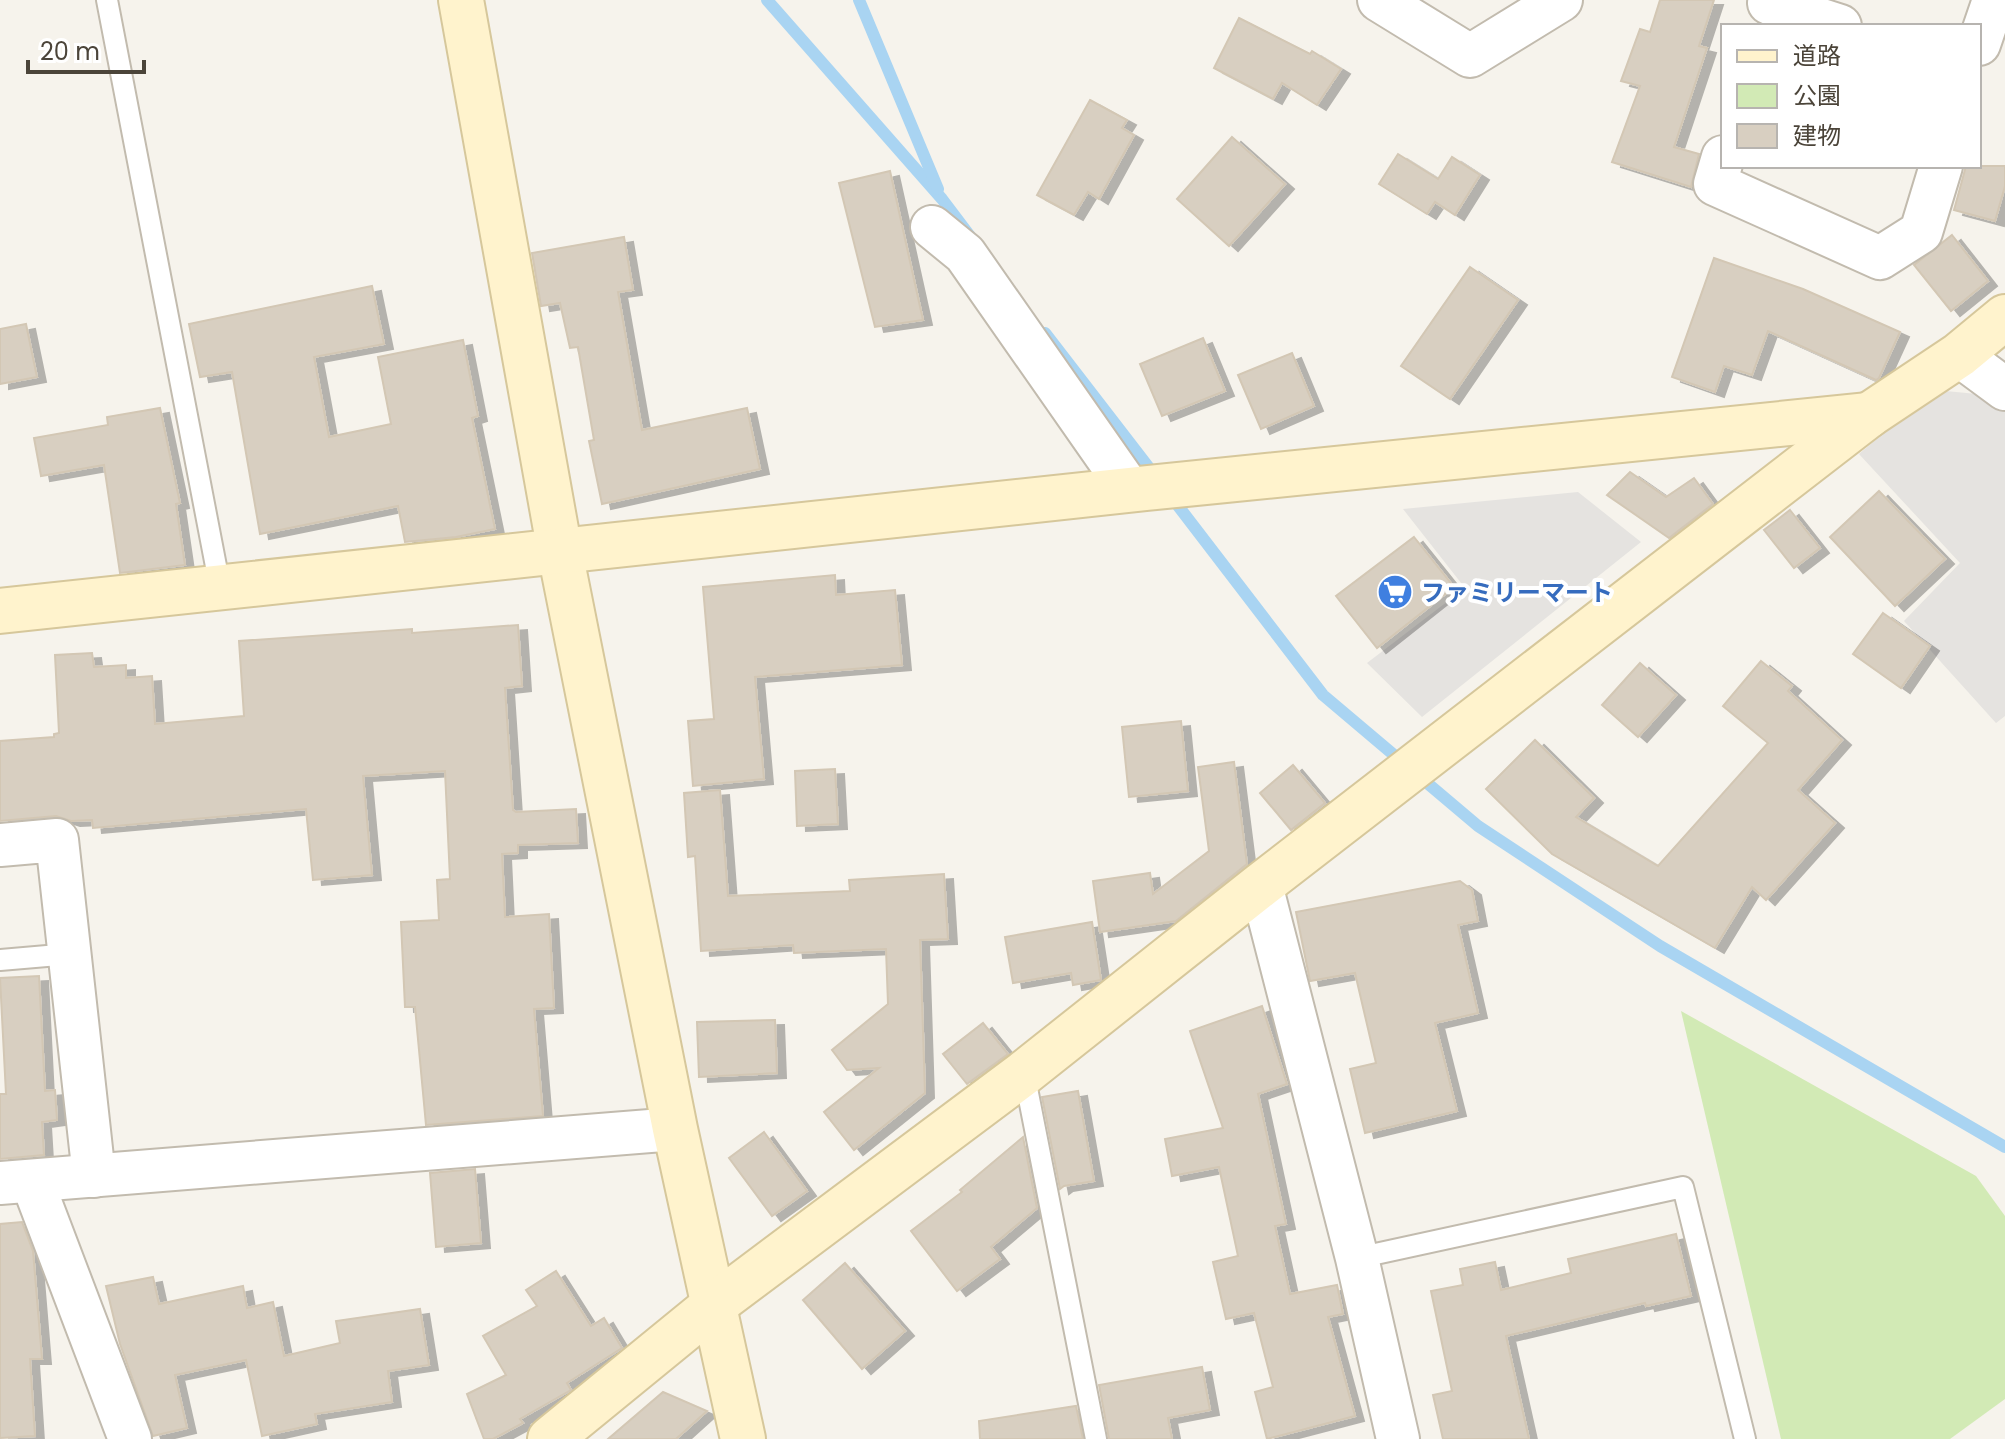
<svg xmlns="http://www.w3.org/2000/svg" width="2005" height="1439" viewBox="0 0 2005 1439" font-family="Poppins,'Noto Sans JP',sans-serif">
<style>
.green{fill:#d2eab5}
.parking{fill:#e5e3e0}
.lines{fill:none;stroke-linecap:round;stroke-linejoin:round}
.stream{stroke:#a9d4f2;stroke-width:12}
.building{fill:#d8cfc1;stroke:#d3c7b4;stroke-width:2;filter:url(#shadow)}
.lane-casing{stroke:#c2bbae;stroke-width:24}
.street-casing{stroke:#c2bbae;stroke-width:46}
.secondary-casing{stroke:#d6c79b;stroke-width:48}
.lane{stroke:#fff;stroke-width:20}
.street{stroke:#fff;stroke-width:42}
.secondary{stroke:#fff3cd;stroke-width:44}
.labels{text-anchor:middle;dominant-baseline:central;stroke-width:8;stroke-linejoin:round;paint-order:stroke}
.shop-label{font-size:24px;font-weight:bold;fill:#366cbe;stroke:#fff;text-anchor:start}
</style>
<defs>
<filter id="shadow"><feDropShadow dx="9" dy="5" stdDeviation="0" flood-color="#0004"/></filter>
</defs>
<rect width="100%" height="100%" fill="#f6f3ec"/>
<!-- green -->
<path class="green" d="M 1681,1011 L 1976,1176 L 2005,1216 L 2005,1399 L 1950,1439 L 1781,1439 Z"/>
<!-- parking -->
<g class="parking">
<path d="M 1935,390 L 1977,394 L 2005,412 L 2005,716 L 1996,723 L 1904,621 L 1960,563 L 1859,454 Z"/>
<path d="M 1578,492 L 1641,542 L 1422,717 L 1367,663 L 1465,588 L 1403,509 Z"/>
</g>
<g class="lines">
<!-- stream -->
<g class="stream">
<path d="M 767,0 L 942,199 L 970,236"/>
<path d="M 859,0 L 938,189"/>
<path d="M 1045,333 L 1156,477"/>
<path d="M 1169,494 L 1323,695 L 1478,826 L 1660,946 L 2005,1147"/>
</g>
</g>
<!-- building -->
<g class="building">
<path d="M 1660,0 L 1714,0 L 1699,46 L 1707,48 L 1674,147 L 1699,154 L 1691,187 L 1612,162 L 1640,86 L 1621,81 L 1640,29 L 1650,32 Z"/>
<path d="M 1239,18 L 1310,54 L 1312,51 L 1341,69 L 1317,105 L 1282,83 L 1273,99 L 1214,68 Z"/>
<path d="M 1090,100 L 1127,120 L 1122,128 L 1134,135 L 1099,199 L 1088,192 L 1074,215 L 1037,195 Z"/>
<path d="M 1232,137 L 1285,184 L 1229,246 L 1177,199 Z"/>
<path d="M 1398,154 L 1438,179 L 1452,157 L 1480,175 L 1455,215 L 1435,202 L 1427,214 L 1379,184 Z"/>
<path d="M 1966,166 L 2005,166 L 2005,186 L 1995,221 L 1954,210 Z"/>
<path d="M 890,171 L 923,320 L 875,327 L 839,183 Z"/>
<path d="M 1952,235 L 1988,281 L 1951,311 L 1914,265 Z"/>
<path d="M 624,237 L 633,290 L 618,292 L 642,430 L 747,408 L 760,469 L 602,504 L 589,441 L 594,440 L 578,347 L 570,348 L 560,303 L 541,306 L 532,253 Z"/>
<path d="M 1714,258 L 1803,289 L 1900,332 L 1879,378 L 1876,380 L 1768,331 L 1752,375 L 1724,366 L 1715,392 L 1672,377 Z"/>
<path d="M 1470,267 L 1518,300 L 1450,399 L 1401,366 Z"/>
<path d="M 372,286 L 384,344 L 314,357 L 329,437 L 391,424 L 378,357 L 463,340 L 478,416 L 472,418 L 495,529 L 456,537 L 405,542 L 398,506 L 260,534 L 232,372 L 200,377 L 189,324 Z"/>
<path d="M 26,324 L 37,377 L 0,384 L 0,329 Z"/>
<path d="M 1203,338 L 1225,391 L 1162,416 L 1140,364 Z"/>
<path d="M 1292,353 L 1314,406 L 1261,429 L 1238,375 Z"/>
<path d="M 160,408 L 180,503 L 176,504 L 185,565 L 120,573 L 104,465 L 41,476 L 34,438 L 108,425 L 107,417 Z"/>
<path d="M 1630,472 L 1666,497 L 1694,478 L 1713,504 L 1669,538 L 1607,495 Z"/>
<path d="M 1879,491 L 1945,559 L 1895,606 L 1830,537 Z"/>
<path d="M 1790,510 L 1820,548 L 1794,568 L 1764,530 Z"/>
<path d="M 1414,537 L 1454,587 L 1377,648 L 1336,596 Z"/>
<path d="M 835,575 L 836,595 L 895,590 L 902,665 L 755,677 L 764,779 L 693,786 L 688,721 L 714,719 L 703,587 Z"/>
<path d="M 1883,613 L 1930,646 L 1901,688 L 1853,654 Z"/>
<path d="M 518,625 L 522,686 L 505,688 L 513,810 L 516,812 L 576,809 L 578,843 L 518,845 L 518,853 L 502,854 L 505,917 L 549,914 L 554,1008 L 534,1009 L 543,1116 L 426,1125 L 415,1007 L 405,1007 L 401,922 L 439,920 L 437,880 L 450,879 L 445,771 L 363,776 L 372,875 L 313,880 L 306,809 L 93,828 L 92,820 L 71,821 L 56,816 L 0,821 L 0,741 L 54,737 L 54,734 L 59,733 L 55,655 L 92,653 L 94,667 L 126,665 L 126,678 L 152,676 L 155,724 L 244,716 L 239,641 L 412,629 L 412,633 Z"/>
<path d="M 1761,661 L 1792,686 L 1788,691 L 1842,740 L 1798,790 L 1835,823 L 1766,900 L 1752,887 L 1715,948 L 1552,854 L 1486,789 L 1535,740 L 1594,798 L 1576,817 L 1658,866 L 1768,743 L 1723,706 Z"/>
<path d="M 1640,663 L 1676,695 L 1638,737 L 1602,705 Z"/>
<path d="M 1181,721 L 1188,791 L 1129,797 L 1122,727 Z"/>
<path d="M 1234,762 L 1247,864 L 1176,921 L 1100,932 L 1093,881 L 1150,873 L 1153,894 L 1209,851 L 1198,767 Z"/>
<path d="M 1293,765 L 1325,803 L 1291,830 L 1260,793 Z"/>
<path d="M 835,769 L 838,824 L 797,826 L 795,771 Z"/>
<path d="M 720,790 L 728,896 L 850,891 L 849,880 L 944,874 L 948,939 L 920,940 L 925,1093 L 854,1150 L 824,1112 L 879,1068 L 847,1070 L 832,1050 L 888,1004 L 886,949 L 794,953 L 793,945 L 701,951 L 695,856 L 688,857 L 684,793 Z"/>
<path d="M 1460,881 L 1472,890 L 1478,921 L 1458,925 L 1478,1013 L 1435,1023 L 1457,1111 L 1365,1133 L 1350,1069 L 1376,1063 L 1355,973 L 1310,981 L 1296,912 Z"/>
<path d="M 1092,922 L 1101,980 L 1073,985 L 1071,973 L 1013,983 L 1005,937 Z"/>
<path d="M 39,976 L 45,1091 L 55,1090 L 57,1120 L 42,1122 L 44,1155 L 0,1159 L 0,1094 L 6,1094 L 0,978 Z"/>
<path d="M 1262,1006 L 1287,1084 L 1258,1094 L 1286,1224 L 1275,1226 L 1290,1294 L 1337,1285 L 1343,1314 L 1328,1317 L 1355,1416 L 1267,1439 L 1255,1392 L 1273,1387 L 1254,1313 L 1226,1319 L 1213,1262 L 1238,1256 L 1219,1167 L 1172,1176 L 1165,1139 L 1223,1128 L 1190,1031 Z"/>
<path d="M 775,1020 L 777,1073 L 699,1077 L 697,1022 Z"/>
<path d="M 983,1023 L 1008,1054 L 967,1084 L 943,1054 Z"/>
<path d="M 1078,1091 L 1094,1181 L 1064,1186 L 1060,1189 L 1042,1097 Z"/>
<path d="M 764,1132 L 807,1191 L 772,1216 L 729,1158 Z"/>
<path d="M 1023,1137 L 1037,1208 L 991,1247 L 1000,1259 L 957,1291 L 911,1231 L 962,1192 L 960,1190 Z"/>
<path d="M 475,1169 L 481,1243 L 436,1247 L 430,1173 Z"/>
<path d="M 22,1222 L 33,1251 L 42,1359 L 30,1359 L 35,1436 L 0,1438 L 0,1224 Z"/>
<path d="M 1676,1234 L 1691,1296 L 1646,1306 L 1645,1303 L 1506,1336 L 1529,1439 L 1443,1439 L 1433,1395 L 1452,1391 L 1431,1291 L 1463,1285 L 1460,1269 L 1495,1262 L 1501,1290 L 1571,1273 L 1568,1259 Z"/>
<path d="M 845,1263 L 905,1331 L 862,1369 L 803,1300 Z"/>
<path d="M 556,1271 L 591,1326 L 604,1318 L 622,1348 L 567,1383 L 571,1390 L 520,1419 L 523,1423 L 493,1439 L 484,1439 L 467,1394 L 506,1375 L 483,1336 L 537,1306 L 526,1290 Z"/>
<path d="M 153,1277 L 159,1304 L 243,1286 L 247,1308 L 273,1302 L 284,1356 L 340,1343 L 336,1321 L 420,1309 L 429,1365 L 388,1371 L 392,1402 L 315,1414 L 317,1424 L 262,1436 L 246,1360 L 175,1375 L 187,1428 L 153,1436 L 120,1344 L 106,1286 Z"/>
<path d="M 1202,1367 L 1210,1410 L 1168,1418 L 1172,1439 L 1109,1439 L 1099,1385 Z"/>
<path d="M 663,1392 L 707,1411 L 676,1439 L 608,1439 Z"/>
<path d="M 1076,1406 L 1083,1439 L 980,1439 L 979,1421 Z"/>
</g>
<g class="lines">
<defs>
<g id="lane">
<path d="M 107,0 L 220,587"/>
<path d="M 0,960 L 70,954"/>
<path d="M 1024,1073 L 1096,1439"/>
<path d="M 1357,1258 L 1683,1187 L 1745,1439"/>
</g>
<g id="street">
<path d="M 1379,0 L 1470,56 L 1561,0"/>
<path d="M 1769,3 L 1840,26"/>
<path d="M 1979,44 L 1994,0"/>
<path d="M 1723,157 L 1715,184 L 1880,258 L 1921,232 L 1941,166"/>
<path d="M 932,227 L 965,254 L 1130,490"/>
<path d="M 1959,355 L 2005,389"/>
<path d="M 0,845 L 57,840 L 94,1176"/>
<path d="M 1261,885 L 1357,1258 L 1398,1439"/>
<path d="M 32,1181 L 130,1439"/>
<path d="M 0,1183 L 675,1129"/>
</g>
<g id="secondary">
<path d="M 461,0 L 560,552 L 675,1129 L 743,1439"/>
<path d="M 0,611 L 1147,488 L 1869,415"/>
<path d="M 550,1439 L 714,1305 L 1024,1073 L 1261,885 L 1869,415 L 1959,355 L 2005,317"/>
</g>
</defs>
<!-- lane casing -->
<use href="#lane" class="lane-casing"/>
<!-- street casing -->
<use href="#street" class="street-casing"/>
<!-- secondary casing -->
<use href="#secondary" class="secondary-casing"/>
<!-- lane -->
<use href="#lane" class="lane"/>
<!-- street -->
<use href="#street" class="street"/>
<!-- secondary -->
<use href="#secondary" class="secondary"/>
</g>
<!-- icons -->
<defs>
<symbol id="supermarket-disc" viewBox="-11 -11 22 22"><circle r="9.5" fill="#3f7fe0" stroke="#fff"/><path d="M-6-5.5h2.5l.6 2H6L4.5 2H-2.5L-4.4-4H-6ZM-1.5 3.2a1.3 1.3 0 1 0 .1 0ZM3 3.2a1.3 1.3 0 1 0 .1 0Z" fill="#fff"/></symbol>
</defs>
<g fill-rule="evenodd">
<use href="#supermarket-disc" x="1375" y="572" width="40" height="40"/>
</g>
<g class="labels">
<!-- shop labels -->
<g class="shop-label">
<text x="1421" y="592">ファミリーマート</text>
</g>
</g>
<!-- legend -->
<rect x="1721" y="24" width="260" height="144" fill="#ffffff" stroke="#b7b4b0" stroke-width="2"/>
<rect x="1737" y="50" width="40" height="12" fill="#fff3cd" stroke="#b7b4b0" stroke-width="2"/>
<text x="1793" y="64" font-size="24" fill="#4b4439">道路</text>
<rect x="1737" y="84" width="40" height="24" fill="#d2eab5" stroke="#b7b4b0" stroke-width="2"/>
<text x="1793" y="104" font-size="24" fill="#4b4439">公園</text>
<rect x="1737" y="124" width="40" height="24" fill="#d8cfc1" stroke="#b7b4b0" stroke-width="2"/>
<text x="1793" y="144" font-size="24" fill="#4b4439">建物</text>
<!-- scale -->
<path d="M28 60v12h116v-12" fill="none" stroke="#4b4439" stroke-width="4"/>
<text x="40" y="60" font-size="24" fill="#4b4439" stroke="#ffffff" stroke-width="6" paint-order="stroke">20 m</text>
</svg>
